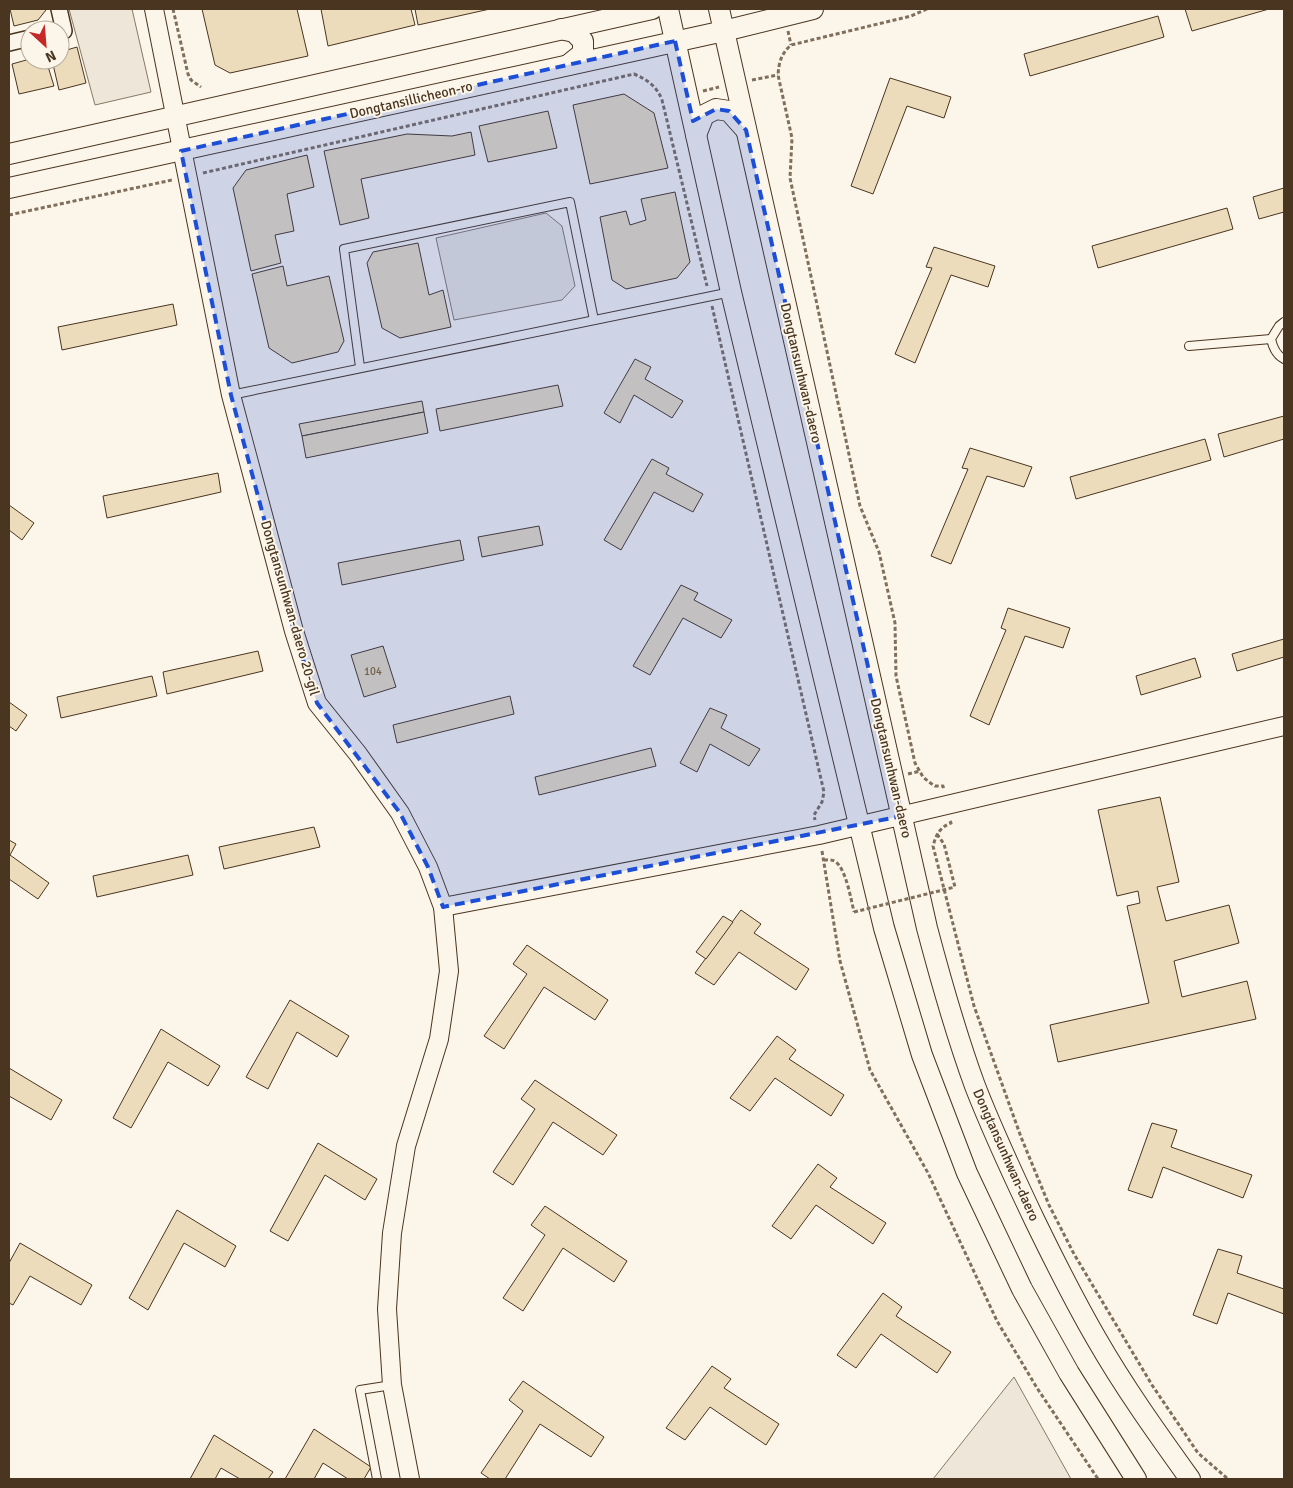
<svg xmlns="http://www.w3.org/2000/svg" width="1293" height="1488" viewBox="0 0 1293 1488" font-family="Signika,sans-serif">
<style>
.green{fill:#ede6d9;stroke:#887966}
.parking{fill:#ede7d9;stroke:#887966}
.building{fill:#ecdcbc;stroke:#4a3520}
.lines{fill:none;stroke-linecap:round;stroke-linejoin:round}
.service-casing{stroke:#4a3520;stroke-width:10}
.minor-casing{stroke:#4a3520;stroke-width:18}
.tertiary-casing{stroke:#4a3520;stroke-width:20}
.secondary-casing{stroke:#4a3520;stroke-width:22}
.path{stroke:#7f6f5c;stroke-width:3;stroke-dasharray:4 2.5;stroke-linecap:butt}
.service{stroke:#fbf6e9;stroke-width:8}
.minor{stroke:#fbf6e9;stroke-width:15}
.tertiary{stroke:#fbf6e9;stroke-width:18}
.secondary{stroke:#fbf6e9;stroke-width:20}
.path-bridge{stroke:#7f6f5c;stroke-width:3;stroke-dasharray:4 2.5;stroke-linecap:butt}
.marked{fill:#1d4ed8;fill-opacity:0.2;stroke:#1d4ed8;stroke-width:4;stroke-dasharray:10 6;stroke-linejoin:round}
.labels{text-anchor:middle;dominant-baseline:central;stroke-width:4;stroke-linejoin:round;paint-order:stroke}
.number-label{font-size:11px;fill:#725f47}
.street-label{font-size:14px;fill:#4a3520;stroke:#fbf6e9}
</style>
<rect width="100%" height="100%" fill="#fbf6e9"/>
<!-- green -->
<g class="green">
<path d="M 69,9 L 132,9 L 151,92 L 95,105 Z"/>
<path d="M 1014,1377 L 1071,1479 L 933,1479 Z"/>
</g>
<!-- parking -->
<path class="parking" d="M 546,213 L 562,226 L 575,286 L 562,300 L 454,320 L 436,238 Z"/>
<!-- building -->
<g class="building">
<path d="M 10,9 L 46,9 L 46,10 L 38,20 L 14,26 Z"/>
<path d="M 202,9 L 297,9 L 308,56 L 230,73 L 215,65 Z"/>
<path d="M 321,9 L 411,9 L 415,25 L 328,46 Z"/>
<path d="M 415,9 L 490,9 L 418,25 Z"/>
<path d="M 1185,9 L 1269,9 L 1192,31 Z"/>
<path d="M 1158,16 L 1164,37 L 1030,76 L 1024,54 Z"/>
<path d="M 77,47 L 86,83 L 59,90 L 52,60 L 60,60 L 60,52 Z"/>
<path d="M 30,59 L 46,60 L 54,86 L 19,94 L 12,64 Z"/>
<path d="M 890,78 L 951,97 L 944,118 L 907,106 L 873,194 L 851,186 Z"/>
<path d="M 624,94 L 654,113 L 668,168 L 590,184 L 573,105 Z"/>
<path d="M 548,111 L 557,148 L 488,162 L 479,126 Z"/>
<path d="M 471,132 L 475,155 L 361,179 L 369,218 L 340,225 L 324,151 L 407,134 L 452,136 Z"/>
<path d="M 307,155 L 314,187 L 287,194 L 294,231 L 275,235 L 281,263 L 251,271 L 233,188 L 246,170 Z"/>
<path d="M 1284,188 L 1284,212 L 1259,219 L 1253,197 Z"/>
<path d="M 675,192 L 690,262 L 677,278 L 626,289 L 612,280 L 600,217 L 626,211 L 630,225 L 646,220 L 641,199 Z"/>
<path d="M 1227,208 L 1233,229 L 1098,268 L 1092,246 Z"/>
<path d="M 418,243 L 429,295 L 443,290 L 451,327 L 400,338 L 382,328 L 367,263 L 373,252 Z"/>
<path d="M 934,247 L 995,266 L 988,287 L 951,275 L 915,363 L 895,354 L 932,268 L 926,267 Z"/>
<path d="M 283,266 L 287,286 L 329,276 L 344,341 L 338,352 L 292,363 L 269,348 L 252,274 Z"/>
<path d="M 173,304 L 177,325 L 62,350 L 58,327 Z"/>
<path d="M 635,359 L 651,367 L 645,379 L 683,401 L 672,418 L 634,395 L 620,423 L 604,413 Z"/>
<path d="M 558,385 L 563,406 L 440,431 L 436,409 Z"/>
<path d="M 422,401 L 424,412 L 302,436 L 299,424 Z"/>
<path d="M 424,412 L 428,433 L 306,458 L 302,436 Z"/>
<path d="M 1284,416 L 1284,439 L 1224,457 L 1218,434 Z"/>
<path d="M 1205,439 L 1211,460 L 1076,499 L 1070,477 Z"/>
<path d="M 970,448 L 1032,467 L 1024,487 L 987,476 L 951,564 L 931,556 L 968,469 L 962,468 Z"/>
<path d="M 652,459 L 669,468 L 666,474 L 703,494 L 693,512 L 654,492 L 621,550 L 604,540 Z"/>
<path d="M 218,473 L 221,492 L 107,518 L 103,496 Z"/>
<path d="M 9,505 L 34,523 L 22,540 L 9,530 Z"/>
<path d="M 539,526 L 543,545 L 482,557 L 478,537 Z"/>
<path d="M 460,540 L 464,560 L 342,585 L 338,563 Z"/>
<path d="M 681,585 L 698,593 L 694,600 L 732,620 L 721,638 L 683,618 L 650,675 L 633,666 Z"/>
<path d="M 1008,608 L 1070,628 L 1063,648 L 1025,636 L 989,725 L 970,716 L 1006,630 L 1001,628 Z"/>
<path d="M 1284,639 L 1284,657 L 1237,671 L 1232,654 Z"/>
<path d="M 383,646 L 396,687 L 364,697 L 351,655 Z"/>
<path d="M 258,651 L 263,671 L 167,694 L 163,672 Z"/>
<path d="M 1195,658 L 1201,677 L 1141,695 L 1136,676 Z"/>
<path d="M 152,676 L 157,696 L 61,718 L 57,697 Z"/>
<path d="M 510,696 L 514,714 L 397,743 L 393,725 Z"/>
<path d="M 9,702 L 27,715 L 16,731 L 9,726 Z"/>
<path d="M 710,708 L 727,715 L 721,728 L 760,749 L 749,766 L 710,744 L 697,772 L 680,763 Z"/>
<path d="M 651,748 L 656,766 L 539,795 L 535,777 Z"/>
<path d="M 1160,797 L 1179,882 L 1157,887 L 1166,921 L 1229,905 L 1239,943 L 1174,961 L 1182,997 L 1247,981 L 1256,1019 L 1058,1062 L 1050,1025 L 1149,1003 L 1127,906 L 1140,903 L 1138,891 L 1117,896 L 1098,810 Z"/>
<path d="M 314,827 L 320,847 L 224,869 L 219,847 Z"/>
<path d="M 9,840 L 16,844 L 10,855 L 49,883 L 38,899 L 9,879 Z"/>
<path d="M 188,855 L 193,875 L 97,897 L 93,876 Z"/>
<path d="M 741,910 L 761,924 L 754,933 L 809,969 L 796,990 L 739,952 L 714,985 L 695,973 Z"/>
<path d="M 723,916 L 733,922 L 706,959 L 696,952 Z"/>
<path d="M 527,945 L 608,1000 L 595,1020 L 544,987 L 504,1049 L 484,1036 L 527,974 L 513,964 Z"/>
<path d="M 290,1000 L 349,1036 L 337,1057 L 297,1032 L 268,1089 L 246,1077 Z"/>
<path d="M 161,1029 L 220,1066 L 208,1086 L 168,1062 L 131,1128 L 113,1118 Z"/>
<path d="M 777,1036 L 796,1050 L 789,1059 L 844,1095 L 831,1116 L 775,1078 L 750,1111 L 730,1098 Z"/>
<path d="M 9,1068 L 62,1100 L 51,1120 L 9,1096 Z"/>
<path d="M 535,1080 L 617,1135 L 603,1155 L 553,1122 L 513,1185 L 493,1172 L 535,1109 L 521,1099 Z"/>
<path d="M 1152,1123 L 1177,1130 L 1171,1147 L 1252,1175 L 1243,1198 L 1163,1167 L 1152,1198 L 1128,1190 Z"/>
<path d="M 318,1143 L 377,1179 L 365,1200 L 325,1175 L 288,1241 L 270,1231 Z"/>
<path d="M 818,1164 L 837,1178 L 830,1187 L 886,1223 L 873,1244 L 816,1205 L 791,1239 L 772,1226 Z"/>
<path d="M 545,1206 L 627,1261 L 614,1282 L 563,1248 L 523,1311 L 503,1298 L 545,1235 L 531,1225 Z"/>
<path d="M 177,1210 L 236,1246 L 225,1267 L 184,1243 L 148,1310 L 129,1298 Z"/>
<path d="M 20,1243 L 92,1285 L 81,1305 L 30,1276 L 13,1305 L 9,1303 L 9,1263 Z"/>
<path d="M 1218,1249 L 1242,1256 L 1237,1273 L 1284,1289 L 1284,1314 L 1228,1293 L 1217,1324 L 1193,1315 Z"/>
<path d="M 883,1293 L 902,1307 L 896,1316 L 951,1352 L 937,1373 L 881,1334 L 856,1368 L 837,1355 Z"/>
<path d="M 712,1366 L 731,1379 L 724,1388 L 779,1424 L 766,1445 L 710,1407 L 685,1440 L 666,1428 Z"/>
<path d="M 523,1381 L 604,1437 L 591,1457 L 540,1424 L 505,1479 L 490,1479 L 481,1473 L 523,1411 L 509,1400 Z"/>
<path d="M 314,1429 L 371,1467 L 364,1479 L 348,1479 L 323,1463 L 314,1479 L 285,1479 Z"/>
<path d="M 214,1435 L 273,1472 L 268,1479 L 240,1479 L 221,1468 L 215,1479 L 190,1479 Z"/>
</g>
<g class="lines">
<defs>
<g id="service">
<path d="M 1284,322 L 1279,326 L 1271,339 C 1273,348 1276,355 1284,359"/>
<path d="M 1189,346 L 1271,339"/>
<path d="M 360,367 L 344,249 L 570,202 L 594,320"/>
<path d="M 231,395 L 731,292"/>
<path d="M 377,1479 L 360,1390 L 392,1385"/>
</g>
<g id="minor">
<path d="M 59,9 L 64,31 L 60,32"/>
<path d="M 9,43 L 30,38"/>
</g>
<g id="tertiary">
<path d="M 154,9 L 231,395 L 294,631 L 317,703 L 358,754 L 400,813 L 428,867 L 443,907 L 449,971 L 439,1039 L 406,1146 L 392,1233 L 387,1309 L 392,1385 L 410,1479"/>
<path d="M 443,907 L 819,835 L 1284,726"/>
</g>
<g id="secondary">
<path d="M 668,9 L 731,292 L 884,928 L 922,1055 L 967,1173 L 1022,1289 L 1069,1373 L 1136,1479"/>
<path d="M 719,9 L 927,928 C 941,981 956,1034 975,1086 C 993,1132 1014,1177 1035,1221 C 1054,1260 1074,1300 1096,1338 C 1124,1387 1157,1433 1190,1479"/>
<path d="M 561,29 L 574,32 L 583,41 L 583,53 L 568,65"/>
<path d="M 696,135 L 704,115 L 716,109 L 729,111 L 746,130"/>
<path d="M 9,154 L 652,9"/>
<path d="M 9,188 L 724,31 L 813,9"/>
</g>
</defs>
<!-- service casing -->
<use href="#service" class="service-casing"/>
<!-- minor casing -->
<use href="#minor" class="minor-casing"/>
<!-- tertiary casing -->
<use href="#tertiary" class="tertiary-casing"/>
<!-- secondary casing -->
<use href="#secondary" class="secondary-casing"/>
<!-- path -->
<g class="path">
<path d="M 173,9 L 188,74 L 191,80 L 201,87"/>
<path d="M 927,9 L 911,16 L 791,45 C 781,54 779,62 778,75 L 792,138 L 790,178 L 860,506 L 879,552 L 895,623 L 896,676 L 915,763 L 923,777 L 929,782 L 935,786 L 943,786 L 944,790"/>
<path d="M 788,31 L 791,45"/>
<path d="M 752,80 L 778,75"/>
<path d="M 703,91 L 719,87"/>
<path d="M 203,173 L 634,74 C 646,79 657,86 662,100 L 707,286"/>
<path d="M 9,215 L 172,180"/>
<path d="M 712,306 L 824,792 L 822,802 L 814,815 L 815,820"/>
<path d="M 908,774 L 920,771"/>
<path d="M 950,821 L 951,823 C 940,827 936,835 933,846 L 974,1006 L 1021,1137 L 1049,1205 L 1074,1254 L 1152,1385 L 1198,1453 L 1228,1479"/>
<path d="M 937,834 L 944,844 L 955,887"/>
<path d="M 822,851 L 840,961 L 870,1070 L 928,1173 L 997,1321 L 1037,1388 L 1098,1479"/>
<path d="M 824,860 C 828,860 832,859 836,862 C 846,870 851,899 854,912"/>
</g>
<!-- service -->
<use href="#service" class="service"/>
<!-- minor -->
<use href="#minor" class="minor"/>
<!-- tertiary -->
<use href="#tertiary" class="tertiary"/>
<!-- secondary -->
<use href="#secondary" class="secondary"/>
<!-- path-bridge -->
<path class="path-bridge" d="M 854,912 L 955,887"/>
</g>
<!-- marked area -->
<path class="marked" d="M 675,41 L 693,121 L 716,109 L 729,111 L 746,130 L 902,816 L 443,907 L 428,867 L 400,813 L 317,703 L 294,631 L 231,395 L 181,151 Z"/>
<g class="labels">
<!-- number labels -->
<g class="number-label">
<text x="373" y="671">104</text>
</g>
<!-- street labels -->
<g class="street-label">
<text transform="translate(411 100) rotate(-13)">Dongtansillicheon-ro</text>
<text transform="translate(801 373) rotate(77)">Dongtansunhwan-daero</text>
<text transform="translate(290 608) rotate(74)">Dongtansunhwan-daero 20-gil</text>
<text transform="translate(891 768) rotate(77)">Dongtansunhwan-daero</text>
<text transform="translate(1006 1155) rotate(66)">Dongtansunhwan-daero</text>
</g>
</g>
<!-- border -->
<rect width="1293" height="1488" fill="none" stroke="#4a3520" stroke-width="20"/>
<!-- north arrow -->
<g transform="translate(45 45) rotate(154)"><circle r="24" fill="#fbf6e9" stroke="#b4a999"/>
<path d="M0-4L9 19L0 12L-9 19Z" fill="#c62828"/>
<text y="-8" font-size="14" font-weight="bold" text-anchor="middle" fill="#4a3520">N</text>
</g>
</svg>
